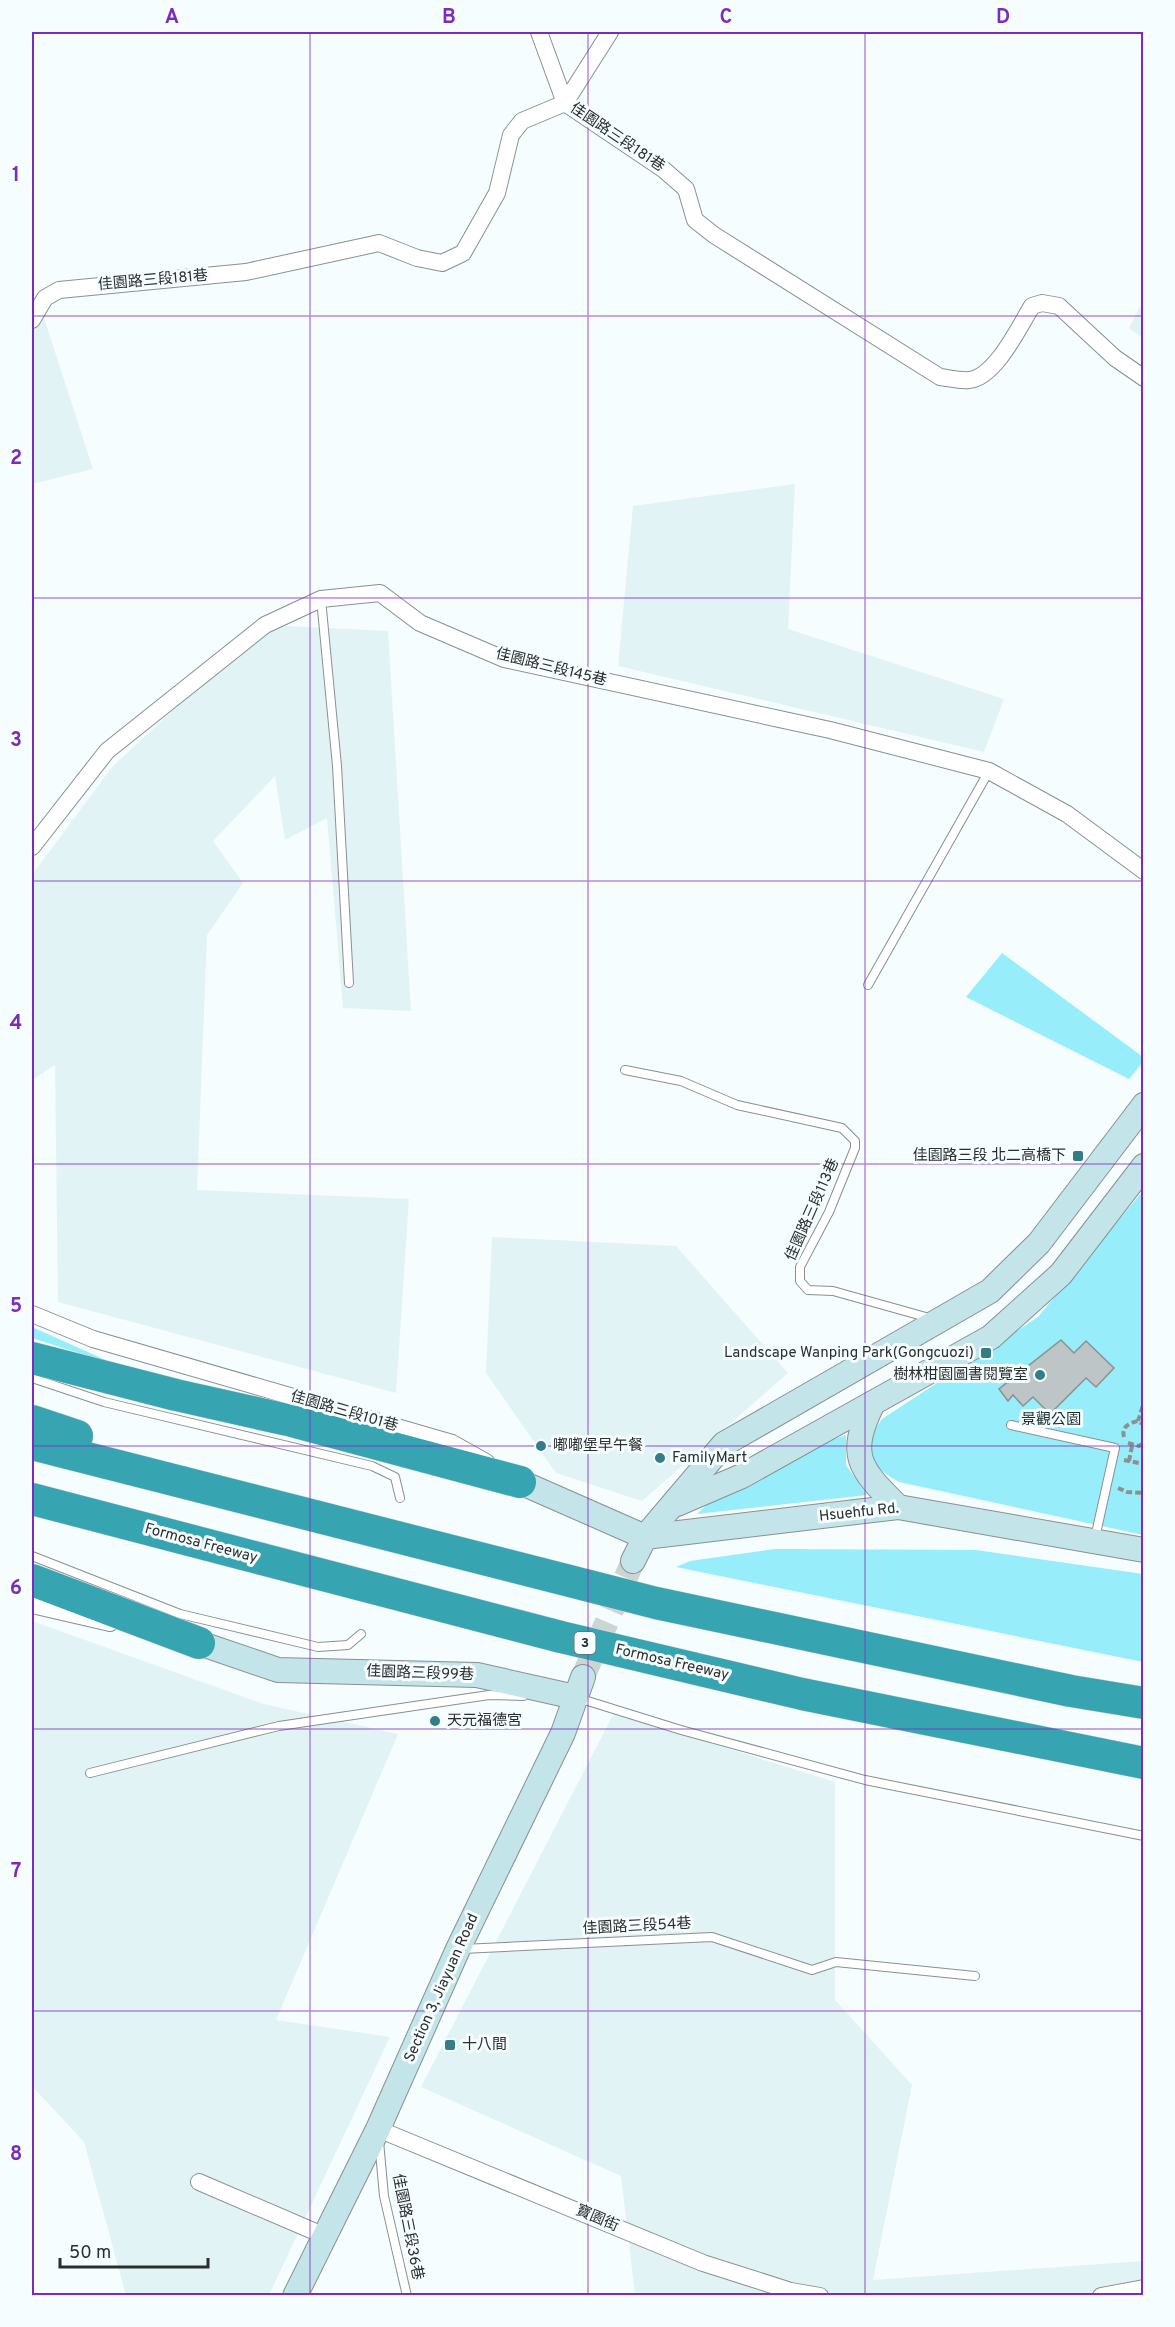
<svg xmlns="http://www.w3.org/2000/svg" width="1175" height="2327" viewBox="0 0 1175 2327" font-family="Overpass,'Noto Sans TC',sans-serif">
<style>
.built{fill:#e2f3f5}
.green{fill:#97eefa}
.building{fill:#bec5c6;stroke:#8a9192;stroke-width:1.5}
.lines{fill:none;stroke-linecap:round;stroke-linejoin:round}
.secondary-tunnel{stroke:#cdd4d4;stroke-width:24;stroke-dasharray:24 12;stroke-linecap:butt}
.lane-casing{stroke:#899091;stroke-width:10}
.street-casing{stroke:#899091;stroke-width:18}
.secondary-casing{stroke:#899091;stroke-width:26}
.highway-casing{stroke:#d9d9d9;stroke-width:33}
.path{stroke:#8b9191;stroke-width:4;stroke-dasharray:6 3;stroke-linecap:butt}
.lane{stroke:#fff;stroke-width:8}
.street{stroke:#fff;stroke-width:16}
.secondary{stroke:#c3e4e8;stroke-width:24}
.highway{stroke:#37a4b1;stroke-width:32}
.grid{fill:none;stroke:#7b2cbf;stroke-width:1.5;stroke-opacity:0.55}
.poi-dot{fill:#357d86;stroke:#f5fdfe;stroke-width:2}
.labels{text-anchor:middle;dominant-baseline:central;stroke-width:6;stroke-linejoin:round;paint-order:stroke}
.shield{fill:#f5fdfe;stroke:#686c6c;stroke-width:1.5}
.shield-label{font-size:14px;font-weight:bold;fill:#2b2e2e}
.street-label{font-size:15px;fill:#2b2e2e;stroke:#f5fdfe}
.poi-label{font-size:15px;fill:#2b2e2e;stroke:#f5fdfe;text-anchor:start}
.park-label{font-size:15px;fill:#172d30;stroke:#f5fdfe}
.neatline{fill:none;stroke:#7b2cbf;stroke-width:2}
.grid-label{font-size:20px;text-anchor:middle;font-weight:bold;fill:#7b2cbf}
</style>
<rect width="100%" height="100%" fill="#f5fdfe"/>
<!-- built -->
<g class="built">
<path d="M 1143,301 L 1143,338 L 1129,328 Z"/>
<path d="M 43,315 L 93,469 L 32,484 L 32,318 Z"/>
<path d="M 795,484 L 788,629 L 1004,699 L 984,752 L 618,666 L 633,506 Z"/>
<path d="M 265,625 L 388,631 L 411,1011 L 343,1008 L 327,818 L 285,840 L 275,776 L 213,841 L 243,883 L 207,935 L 197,1190 L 409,1199 L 396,1393 L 58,1302 L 55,1065 L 32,1080 L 32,875 L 112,767 Z"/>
<path d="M 492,1237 L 676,1246 L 788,1373 L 642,1501 L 556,1473 L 486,1373 Z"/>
<path d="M 32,1621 L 264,1704 L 398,1734 L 276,2020 L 390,2037 L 269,2295 L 126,2295 L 84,2142 L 32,2086 Z"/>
<path d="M 614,1713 L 835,1782 L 835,2000 L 912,2085 L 873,2280 L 1143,2261 L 1143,2295 L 635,2295 L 621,2176 L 421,2087 Z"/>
</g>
<!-- green -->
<g class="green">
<path d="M 1002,953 L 1143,1057 L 1143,1062 L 1129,1079 L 966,997 Z"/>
<path d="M 1143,1191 L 1143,1535 L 899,1482 C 869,1466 861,1448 882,1419 L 1038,1317 Z"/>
<path d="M 32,1327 L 119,1366 L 32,1338 Z"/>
<path d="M 846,1435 L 846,1465 L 867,1495 L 697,1514 L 743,1470 Z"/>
<path d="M 775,1549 L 976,1550 L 1143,1574 L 1143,1662 L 676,1567 L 690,1561 Z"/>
</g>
<!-- building -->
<path class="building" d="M 1061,1340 L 1074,1353 L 1086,1341 L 1114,1368 L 1096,1387 L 1086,1378 L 1050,1414 L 1033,1397 L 1023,1406 L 1013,1395 L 1008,1401 L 999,1389 Z"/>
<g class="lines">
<!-- secondary-tunnel -->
<path class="secondary-tunnel" d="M 583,1677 L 633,1561"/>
<defs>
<g id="lane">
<path d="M 321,599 L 337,766 L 349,983"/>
<path d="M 868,985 L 989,771"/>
<path d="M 625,1070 L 681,1081 L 737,1105 L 842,1128 L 855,1141 L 855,1148 L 829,1212 L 800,1267 L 800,1281 L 808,1290 L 833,1291 L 933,1319"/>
<path d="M 32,1378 L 104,1402 L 372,1466 L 395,1477 L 400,1498"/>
<path d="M 1011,1425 L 1115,1448 L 1095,1538"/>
<path d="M 32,1556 L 180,1614 L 318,1647 L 348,1645 L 361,1634"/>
<path d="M 578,1698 L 681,1730 L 865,1780 L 1144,1836"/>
<path d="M 90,1773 L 279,1726 L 489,1695 L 523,1696"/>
<path d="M 462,1949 L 712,1937 L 812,1970 L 836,1962 L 975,1976"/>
<path d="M 379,2141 L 384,2196 L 407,2296"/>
</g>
<g id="street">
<path d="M 539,32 L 565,103"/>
<path d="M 565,103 L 663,169 L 686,189 L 695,220 L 714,235 L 940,377 C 949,378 960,381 969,380 C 995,378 1019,327 1032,306 L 1042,303 L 1059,306 L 1115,358 L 1144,378"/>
<path d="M 565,103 L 610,32"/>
<path d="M 32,320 L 45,298 L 59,290 L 246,272 L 379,243 L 417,258 L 442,263 L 463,253 L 497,193 L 511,135 L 522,121 L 565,103"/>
<path d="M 32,847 L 107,751 L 265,625 L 321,599 L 380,593 L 420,623 L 504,659 L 830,730 L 989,771 L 1067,814 L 1144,871"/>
<path d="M 32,1314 L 93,1339 L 452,1443 L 486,1462"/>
<path d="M 32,1605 L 110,1623"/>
<path d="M 378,2129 L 703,2263 L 791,2291 L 820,2296"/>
<path d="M 199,2182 L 325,2236"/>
<path d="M 1101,2296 L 1144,2288"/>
</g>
<g id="secondary">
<path d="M 873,1403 C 847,1456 859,1468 898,1507"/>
<path d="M 520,1482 L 645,1537"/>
<path d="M 677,1504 L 742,1476 L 991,1337 L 1061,1274 L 1144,1166"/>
<path d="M 645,1537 L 898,1507 L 1144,1550"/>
<path d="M 633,1561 L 645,1537 L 724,1444 L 990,1291 L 1039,1243 L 1144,1105"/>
<path d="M 199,1643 L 278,1670 L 477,1675 L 575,1697"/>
<path d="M 295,2296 L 378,2129 L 458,1949 L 563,1733 L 583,1677"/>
</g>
<g id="highway">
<path d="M 32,1358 L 176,1395 L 292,1421 L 520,1482"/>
<path d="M 32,1421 L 77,1436"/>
<path d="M 32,1444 L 656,1603 L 1071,1691 L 1144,1703"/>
<path d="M 32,1499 L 561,1637 L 802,1694 L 1144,1763"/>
<path d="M 32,1580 L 199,1643"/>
</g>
</defs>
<!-- lane casing -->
<use href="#lane" class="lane-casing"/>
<!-- street casing -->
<use href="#street" class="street-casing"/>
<!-- secondary casing -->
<use href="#secondary" class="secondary-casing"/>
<!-- highway casing -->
<use href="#highway" class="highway-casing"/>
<!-- path -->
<g class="path">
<path d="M 1142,1216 L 1144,1217"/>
<path d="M 1138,1421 L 1144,1402"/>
<path d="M 1124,1437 C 1121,1427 1129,1423 1138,1421 L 1144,1425"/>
<path d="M 1128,1443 L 1139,1446 L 1144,1443"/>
<path d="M 1124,1460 L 1144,1464"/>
<path d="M 1129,1461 L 1132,1446"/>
<path d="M 1118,1488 L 1127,1492 L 1144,1493"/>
</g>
<!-- lane -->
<use href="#lane" class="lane"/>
<!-- street -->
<use href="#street" class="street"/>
<!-- secondary -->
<use href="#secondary" class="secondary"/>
<!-- highway -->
<use href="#highway" class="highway"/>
</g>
<!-- grid -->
<path class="grid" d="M 310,32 L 310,2296M 588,32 L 588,2296M 865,32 L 865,2296M 32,316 L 1144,316M 32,598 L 1144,598M 32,881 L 1144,881M 32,1164 L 1144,1164M 32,1446 L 1144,1446M 32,1729 L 1144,1729M 32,2011 L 1144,2011"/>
<!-- markers -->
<g class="poi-dot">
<rect x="1072" y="1150" width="12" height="12" rx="3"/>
<rect x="980" y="1347" width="12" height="12" rx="3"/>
<circle cx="1040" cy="1375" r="6"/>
<circle cx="541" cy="1446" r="6"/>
<circle cx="660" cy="1458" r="6"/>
<circle cx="435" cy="1721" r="6"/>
<rect x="444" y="2039" width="12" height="12" rx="3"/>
</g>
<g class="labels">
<!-- shield labels -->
<rect class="shield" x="574.5" y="1632" width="21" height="22" rx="4.5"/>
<g class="shield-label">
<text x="585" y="1643">3</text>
</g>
<!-- street labels -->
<g class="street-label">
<text transform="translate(617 138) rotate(34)">佳園路三段181巷</text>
<text transform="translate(153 281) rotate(-5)">佳園路三段181巷</text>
<text transform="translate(551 668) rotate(14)">佳園路三段145巷</text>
<text transform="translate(813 1210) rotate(-66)">佳園路三段113巷</text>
<text transform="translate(344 1412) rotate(16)">佳園路三段101巷</text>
<text transform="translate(859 1513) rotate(-6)">Hsuehfu Rd.</text>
<text transform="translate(201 1544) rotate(15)">Formosa Freeway</text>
<text transform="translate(672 1663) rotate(13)">Formosa Freeway</text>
<text transform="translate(420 1674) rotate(2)">佳園路三段99巷</text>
<text transform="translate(637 1927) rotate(-3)">佳園路三段54巷</text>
<text transform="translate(442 1988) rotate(-66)">Section 3, Jiayuan Road</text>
<text transform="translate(597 2219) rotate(23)">寶園街</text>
<text transform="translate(407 2227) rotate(79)">佳園路三段36巷</text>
</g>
<!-- poi labels -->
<g class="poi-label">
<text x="1066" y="1156" text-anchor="end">佳園路三段 北二高橋下</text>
<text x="974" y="1353" text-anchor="end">Landscape Wanping Park(Gongcuozi)</text>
<text x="1028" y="1375" text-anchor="end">樹林柑園圖書閱覽室</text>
<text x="553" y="1446">嘟嘟堡早午餐</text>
<text x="672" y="1458">FamilyMart</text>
<text x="447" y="1721">天元福德宮</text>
<text x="462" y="2045">十八間</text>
</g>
<!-- park labels -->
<g class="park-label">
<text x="1051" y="1420">景觀公園</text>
</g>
</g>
<!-- border -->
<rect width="1175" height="2327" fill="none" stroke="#f5fdfe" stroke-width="66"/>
<!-- scale -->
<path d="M60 2258v9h148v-9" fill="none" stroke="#2b2e2e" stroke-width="3"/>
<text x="69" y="2258" font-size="18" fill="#2b2e2e" stroke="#f5fdfe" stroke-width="4.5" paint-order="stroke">50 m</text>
<rect x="33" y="33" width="1109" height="2261" class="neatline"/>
<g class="grid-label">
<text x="172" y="23">A</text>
<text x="449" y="23">B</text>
<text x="726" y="23">C</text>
<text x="1003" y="23">D</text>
<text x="16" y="181">1</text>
<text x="16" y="464">2</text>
<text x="16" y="746">3</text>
<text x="16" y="1029">4</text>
<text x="16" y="1312">5</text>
<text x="16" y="1594">6</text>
<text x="16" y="1877">7</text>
<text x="16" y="2160">8</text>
</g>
</svg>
